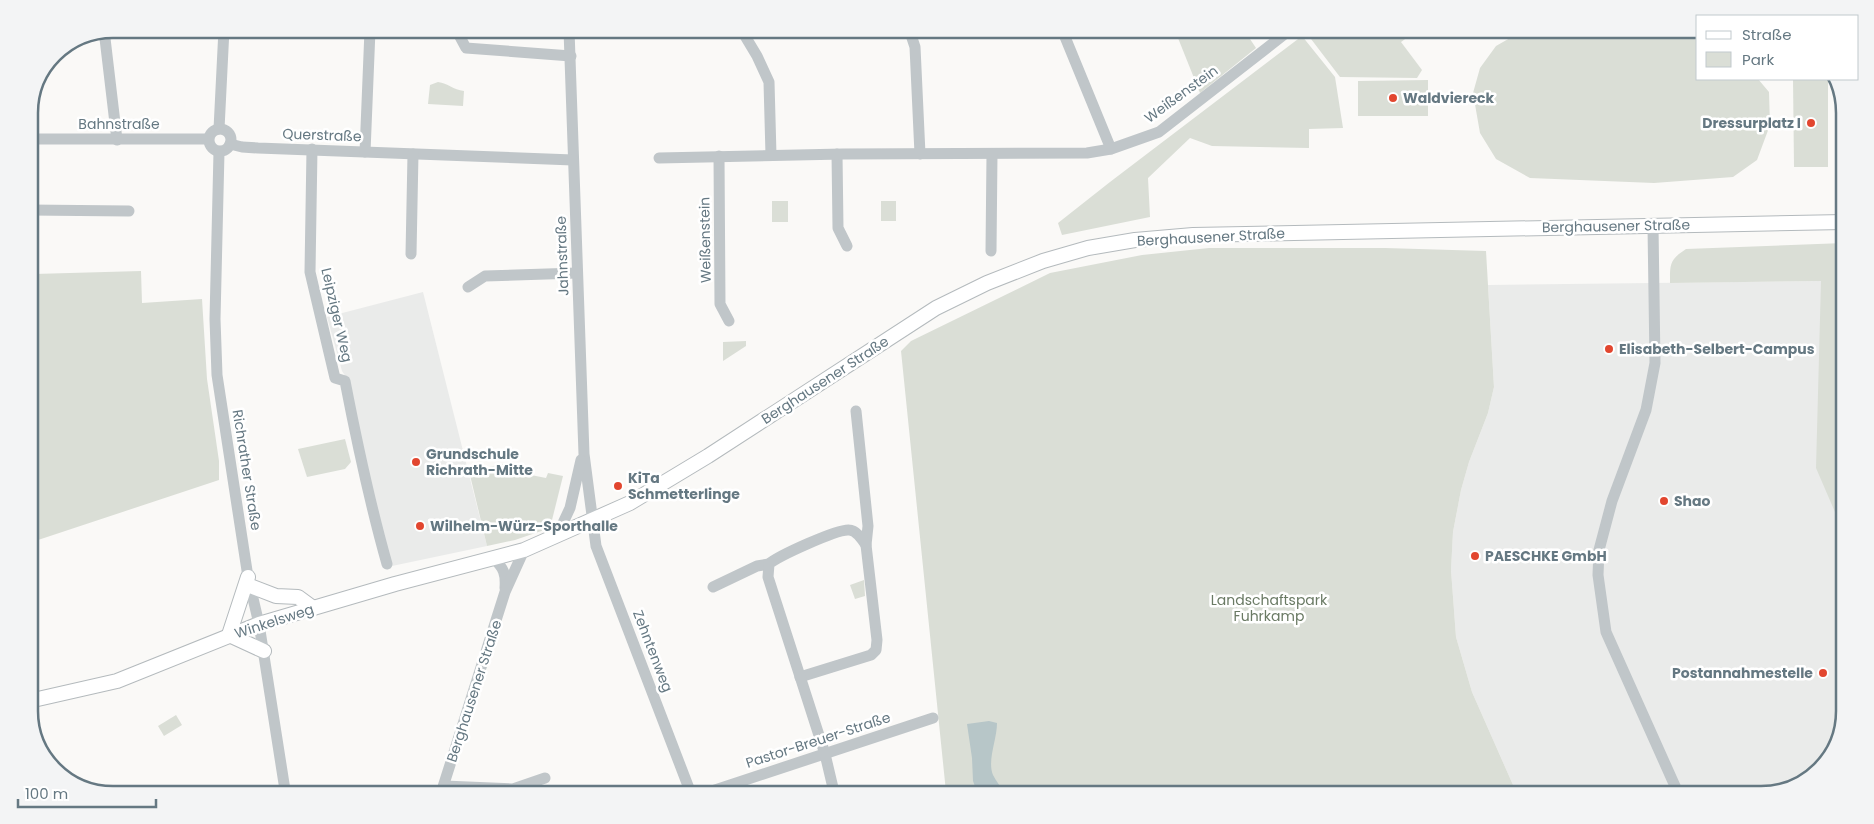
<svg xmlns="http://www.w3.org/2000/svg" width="1874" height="824" viewBox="0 0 1874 824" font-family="Poppins,sans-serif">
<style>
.built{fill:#eaebea}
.green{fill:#daded6}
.water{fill:#b7c6c8}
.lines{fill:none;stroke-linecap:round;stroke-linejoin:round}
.major-casing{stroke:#b4babd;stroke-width:16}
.minor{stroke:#c0c6c9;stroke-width:11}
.major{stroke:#fff;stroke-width:14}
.poi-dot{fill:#e2462f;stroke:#fff;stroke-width:2}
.labels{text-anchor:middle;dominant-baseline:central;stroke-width:5;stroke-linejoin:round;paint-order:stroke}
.street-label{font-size:14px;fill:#657882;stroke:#fff}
.poi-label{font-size:14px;font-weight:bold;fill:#657882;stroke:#fff;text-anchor:start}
.park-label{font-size:14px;fill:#6a7a64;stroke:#fff}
.rim{fill:none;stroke:#657882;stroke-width:2.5}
</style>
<rect width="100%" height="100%" fill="#faf9f7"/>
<!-- built -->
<g class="built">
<path d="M 1843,275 L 1839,743 L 1808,781 L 1762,795 L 1517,794 L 1472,692 L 1456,637 L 1451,570 L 1453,532 L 1461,490 L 1469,462 L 1488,413 L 1494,387 L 1488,285 L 1821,281 Z"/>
<path d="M 423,292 L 487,546 L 392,566 L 372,496 L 348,380 L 342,371 L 327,317 Z"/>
</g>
<!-- green -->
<g class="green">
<path d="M 1176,33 L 1246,33 L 1256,48 L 1200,93 Z"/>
<path d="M 1310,33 L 1412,34 L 1401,42 L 1422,70 L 1417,78 L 1340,77 L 1308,35 Z"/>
<path d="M 1517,34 L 1698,35 L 1698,79 L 1758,79 L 1769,92 L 1770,125 L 1757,160 L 1733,177 L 1654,183 L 1530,178 L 1496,159 L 1480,133 L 1473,93 L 1480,68 L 1496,46 Z"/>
<path d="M 1302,36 L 1335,77 L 1343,128 L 1309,129 L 1309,148 L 1212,146 L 1190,138 L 1148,178 L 1150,217 L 1062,235 L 1058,223 L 1110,182 Z"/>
<path d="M 1793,79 L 1828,79 L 1828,167 L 1794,167 Z"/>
<path d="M 1428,80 L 1428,116 L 1358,116 L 1358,81 Z"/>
<path d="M 438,82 C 448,83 453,90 464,91 L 463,106 L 428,104 L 430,85 Z"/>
<rect x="772" y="201" width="16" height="21"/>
<rect x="881" y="201" width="15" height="20"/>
<path d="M 1844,243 L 1841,526 L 1816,468 L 1821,281 L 1670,283 C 1670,265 1669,260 1686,249 Z"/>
<path d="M 1209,248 L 1385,248 L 1486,251 L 1494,387 L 1488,413 L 1469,462 L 1461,490 L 1453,532 L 1451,570 L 1456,637 L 1472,692 L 1517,794 L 946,792 L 901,351 L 911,341 L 1050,273 L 1142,255 Z"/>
<path d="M 141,271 L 142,303 L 202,299 L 207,379 L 219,461 L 219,480 L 29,543 L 29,309 L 35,309 L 34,274 Z"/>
<path d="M 746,341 L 746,346 L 723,361 L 723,342 Z"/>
<path d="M 345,439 L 351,462 L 345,469 L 307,477 L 298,449 Z"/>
<path d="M 503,464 L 517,467 L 516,472 L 546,478 L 548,473 L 563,476 L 550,528 L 515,540 L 487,546 L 469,471 Z"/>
<path d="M 864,580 L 865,596 L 855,599 L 850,585 Z"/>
<path d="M 176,715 L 182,725 L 164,736 L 158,726 Z"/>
</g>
<!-- water -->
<path class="water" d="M 989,721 L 997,723 C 997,740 987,760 993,775 C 996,781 1001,787 1004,792 L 977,792 L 973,781 L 972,758 L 967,724 Z"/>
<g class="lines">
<defs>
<g id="major">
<path d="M 250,586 L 276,596 L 298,597 L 313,608"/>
<path d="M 229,635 L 248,577"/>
<path d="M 229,635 L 264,651"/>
<path d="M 29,701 L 117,681 L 259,624 L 395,584 L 524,550 L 630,503 L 708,456 L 936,308 L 987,283 L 1043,261 L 1088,248 L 1135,240 L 1193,235 L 1844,222"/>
</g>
</defs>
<!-- major casing -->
<use href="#major" class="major-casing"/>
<!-- minor -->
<g class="minor">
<path d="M 104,30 L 117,140"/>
<path d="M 459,30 L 459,35 L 466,48 L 571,56"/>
<path d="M 569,30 L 584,454 L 596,546 L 690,791"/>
<path d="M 742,31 L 757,56 L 769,82 L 771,155"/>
<path d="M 910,32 L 915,47 L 920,154"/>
<path d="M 1063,32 L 1111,149"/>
<circle cx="220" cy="140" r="11"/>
<path d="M 219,129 L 224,29"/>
<path d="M 29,139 L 208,139"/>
<path d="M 230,144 L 242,147 L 258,148 L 573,160"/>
<path d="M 312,149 L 310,272 L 335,378 L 345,381 C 357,443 370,504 387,564"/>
<path d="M 219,152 L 215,319 L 217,375 L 248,577 L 259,624 L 285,790"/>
<path d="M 365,152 L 370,30"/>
<path d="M 837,154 L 838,228 L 847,246"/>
<path d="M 719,156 L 720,304 L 729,321"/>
<path d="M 659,158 L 843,154 L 1087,153 L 1111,149 L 1159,132 L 1286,33"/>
<path d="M 29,210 L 129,211"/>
<path d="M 1653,226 L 1655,363 L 1646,410 L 1612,501 L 1599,550 L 1598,575 L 1606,632 L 1679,795"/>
<path d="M 991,251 L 992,154"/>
<path d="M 411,254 L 413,154"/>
<path d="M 468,287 L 485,276 L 577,273"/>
<path d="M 552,538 L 563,523 L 570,508 L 581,460"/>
<path d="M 493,558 C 504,568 506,574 505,588"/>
<path d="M 713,587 L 757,566 L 769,564"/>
<path d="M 800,677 L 871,655 L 876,650 L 877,640 L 866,545 L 868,526 L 856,411"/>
<path d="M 444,786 L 513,789 L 545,778"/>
<path d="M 442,790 L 505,592 L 524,550"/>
<path d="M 712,791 L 933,718"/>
<path d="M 834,792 L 825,754 L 768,577 L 769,564 C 778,556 837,529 849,530 C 856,530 862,539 866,545"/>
</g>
<!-- major -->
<use href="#major" class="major"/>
</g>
<!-- markers -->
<g class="poi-dot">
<circle cx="1393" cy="98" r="5"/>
<circle cx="1811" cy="123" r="5"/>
<circle cx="1609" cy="349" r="5"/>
<circle cx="416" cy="462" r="5"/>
<circle cx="618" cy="486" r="5"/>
<circle cx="1664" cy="501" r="5"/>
<circle cx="420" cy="526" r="5"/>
<circle cx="1475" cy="556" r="5"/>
<circle cx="1823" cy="673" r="5"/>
</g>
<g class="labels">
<!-- street labels -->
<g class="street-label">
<text transform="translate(1181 94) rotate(-36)">Weißenstein</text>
<text x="119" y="124">Bahnstraße</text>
<text transform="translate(322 135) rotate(2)">Querstraße</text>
<text transform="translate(1616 226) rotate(-1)">Berghausener Straße</text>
<text transform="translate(1211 237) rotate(-3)">Berghausener Straße</text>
<text transform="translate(705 240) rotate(-91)">Weißenstein</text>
<text transform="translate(562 256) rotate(-92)">Jahnstraße</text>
<text transform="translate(337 315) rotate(77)">Leipziger Weg</text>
<text transform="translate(825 380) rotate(-33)">Berghausener Straße</text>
<text transform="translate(247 470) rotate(81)">Richrather Straße</text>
<text transform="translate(274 621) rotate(-18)">Winkelsweg</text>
<text transform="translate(653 651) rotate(69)">Zehntenweg</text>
<text transform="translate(474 691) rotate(-72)">Berghausener Straße</text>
<text transform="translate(818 740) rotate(-18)">Pastor-Breuer-Straße</text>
</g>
<!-- poi labels -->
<g class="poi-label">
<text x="1403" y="98">Waldviereck</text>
<text x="1801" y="123" text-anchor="end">Dressurplatz I</text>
<text x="1619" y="349">Elisabeth-Selbert-Campus</text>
<text x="426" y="454">Grundschule<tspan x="426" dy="16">Richrath-Mitte</tspan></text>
<text x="628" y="478">KiTa<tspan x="628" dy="16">Schmetterlinge</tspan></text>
<text x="1674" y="501">Shao</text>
<text x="430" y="526">Wilhelm-Würz-Sporthalle</text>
<text x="1485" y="556">PAESCHKE GmbH</text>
<text x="1813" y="673" text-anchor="end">Postannahmestelle</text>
</g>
<!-- park labels -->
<g class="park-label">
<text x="1269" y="600">Landschaftspark<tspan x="1269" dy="16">Fuhrkamp</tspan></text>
</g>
</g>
<!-- crop -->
<path d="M0 0H1874V824H0ZM113 38H1761A75 75 0 0 1 1836 113V711A75 75 0 0 1 1761 786H113A75 75 0 0 1 38 711V113A75 75 0 0 1 113 38Z" fill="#f3f4f5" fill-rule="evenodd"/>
<path class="rim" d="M113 38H1761A75 75 0 0 1 1836 113V711A75 75 0 0 1 1761 786H113A75 75 0 0 1 38 711V113A75 75 0 0 1 113 38Z"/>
<!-- legend -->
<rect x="1696" y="15" width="162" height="65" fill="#ffffff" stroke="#c1c9cd"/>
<rect x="1706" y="31" width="25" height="8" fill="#ffffff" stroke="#c1c9cd"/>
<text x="1742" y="40" font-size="15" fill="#657882">Straße</text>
<rect x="1706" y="52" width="25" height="15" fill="#daded6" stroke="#c1c9cd"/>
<text x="1742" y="65" font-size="15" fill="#657882">Park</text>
<!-- scale -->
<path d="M18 799v8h138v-8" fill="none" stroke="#657882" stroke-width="2.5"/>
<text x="25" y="799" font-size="15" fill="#657882" stroke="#ffffff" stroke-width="4" paint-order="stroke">100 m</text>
</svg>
